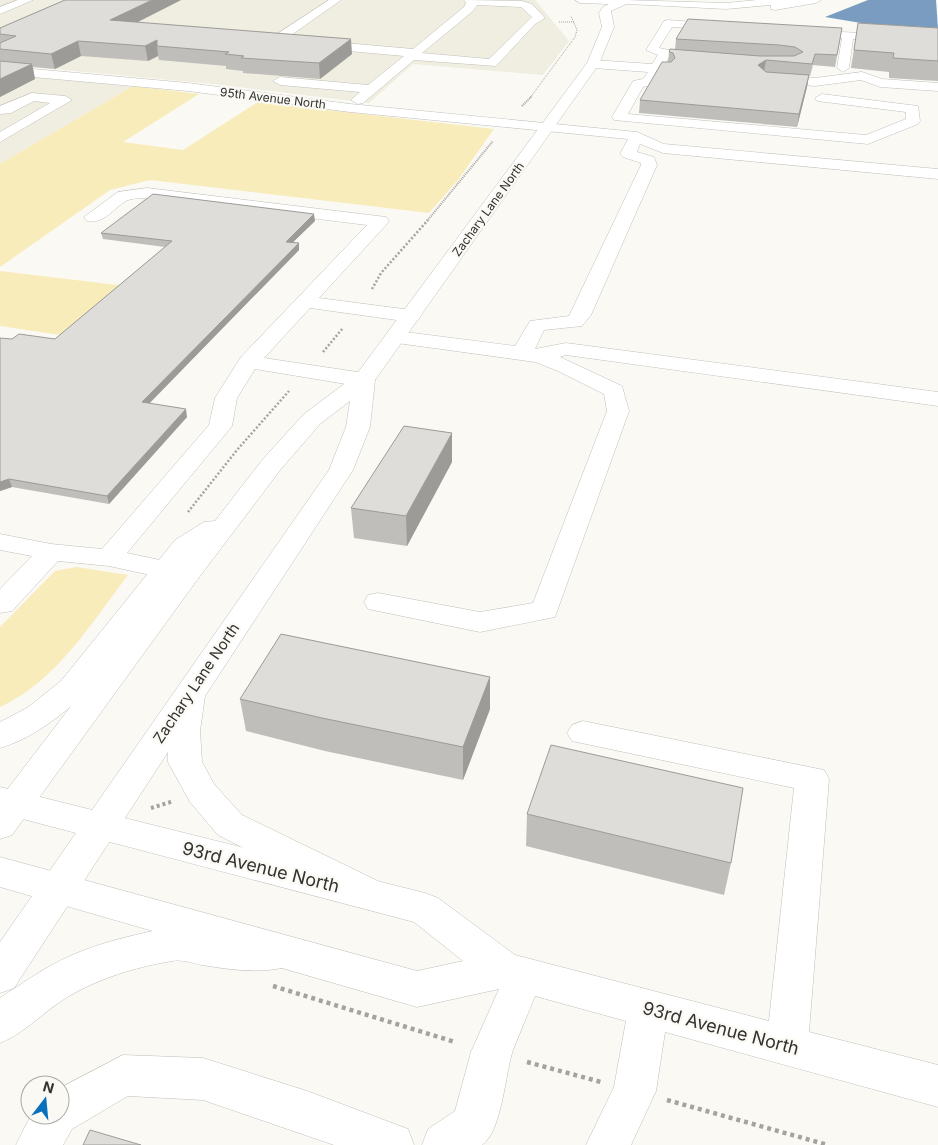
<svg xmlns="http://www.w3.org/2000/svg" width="938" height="1145" viewBox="0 0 938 1145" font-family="Inter,sans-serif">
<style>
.built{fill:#f0ede1}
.green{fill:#f9ecbb}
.water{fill:#7a9cc0}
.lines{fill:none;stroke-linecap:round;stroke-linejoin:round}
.minor-casing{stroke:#c0bfbb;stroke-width:1}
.major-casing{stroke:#c0bfbb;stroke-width:1}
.highway-casing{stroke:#c0bfbb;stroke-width:1}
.path-far4{stroke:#a4a3a0;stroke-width:1;stroke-dasharray:1 1;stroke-linecap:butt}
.path-far3{stroke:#a4a3a0;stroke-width:2;stroke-dasharray:1 1;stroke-linecap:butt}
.path-far2{stroke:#a4a3a0;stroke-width:2.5;stroke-dasharray:2 2;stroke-linecap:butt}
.path-far1{stroke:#a4a3a0;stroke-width:4;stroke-dasharray:3 3;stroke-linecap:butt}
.path{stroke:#a4a3a0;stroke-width:4.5;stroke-dasharray:4 4;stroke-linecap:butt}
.minor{fill:#fff;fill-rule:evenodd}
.major{fill:#fff;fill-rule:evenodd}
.highway{fill:#fff;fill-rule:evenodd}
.wall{fill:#c0bebb}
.shaded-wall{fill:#9c9b98}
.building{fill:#dfddd9;stroke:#9c9b98}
.labels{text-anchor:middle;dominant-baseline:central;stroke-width:4.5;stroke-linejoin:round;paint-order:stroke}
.far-street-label{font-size:12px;fill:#333231;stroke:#faf9f4}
.street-label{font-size:15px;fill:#333231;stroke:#faf9f4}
.near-street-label{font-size:18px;fill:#333231;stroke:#faf9f4}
</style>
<rect width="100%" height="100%" fill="#faf9f4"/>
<!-- built -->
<g class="built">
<path d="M 0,0 L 535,0 L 569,41 L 543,75 L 413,64 L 369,103 L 213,84 L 0,64 Z"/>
<path d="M 0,74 L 133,86 L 0,164 Z"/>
</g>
<!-- green -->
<g class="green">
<path d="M 133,86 L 199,94 L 123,142 L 183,150 L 258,102 L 494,129 L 458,180 L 429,213 L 150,180 L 110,190 L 0,267 L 0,164 Z"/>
<path d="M 0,271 L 126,286 L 67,336 L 0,326 Z"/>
<path d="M 77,567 L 128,575 C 92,622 56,682 0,707 L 0,627 L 55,571 Z"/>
</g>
<!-- water -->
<path class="water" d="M 868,0 L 936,0 L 938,29 L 873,25 L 825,17 Z"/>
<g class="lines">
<defs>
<g id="minor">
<path d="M 18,0 L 33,0 L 0,14 L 0,7 Z"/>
<path d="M 329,0 L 341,0 L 287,38 L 413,49 L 464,7 L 466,3 L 464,0 L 522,1 L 532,4 L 545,18 L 535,24 L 496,66 L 414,60 L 363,103 L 358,104 L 351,100 L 360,92 L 280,85 L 273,81 L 280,77 L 368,85 L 404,56 L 271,44 L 271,38 ZM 477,5 L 521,7 L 532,17 L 489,59 L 422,53 L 473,11 Z"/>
<path d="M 668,20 L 720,24 L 726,27 L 720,30 L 672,27 L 659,48 L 674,51 L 676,54 L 669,57 L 665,65 L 672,69 L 670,72 L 660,72 L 653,85 L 643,87 L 628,114 L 866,135 L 906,119 L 906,112 L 817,101 L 815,98 L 822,94 L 918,106 L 920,121 L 918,124 L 868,144 L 614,120 L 612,117 L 633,81 L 643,79 L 648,72 L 593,68 L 587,64 L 593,60 L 652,64 L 658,55 L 646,50 L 664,21 Z"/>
<path d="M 803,30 L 938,37 L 938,45 L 853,39 L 849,68 L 843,72 L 837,68 L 842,38 L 799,35 L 797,33 Z"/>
<path d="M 0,66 L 188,83 L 350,104 L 637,132 L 664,144 L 938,169 L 938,179 L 663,153 L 640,144 L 637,152 L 654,157 L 657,165 L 591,315 L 582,326 L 544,330 L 535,349 L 566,343 L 938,392 L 938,406 L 566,355 L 560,357 L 622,386 L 629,411 L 555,617 L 480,632 L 368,609 L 364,602 L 368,595 L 378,593 L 480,612 L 533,603 L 607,411 L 604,394 L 558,371 L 535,362 L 397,343 L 390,341 L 387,337 L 390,333 L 397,331 L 515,346 L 530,321 L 569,316 L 641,165 L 641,163 L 623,157 L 620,154 L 628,139 L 350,112 L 188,91 L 0,74 Z"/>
<path d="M 862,72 L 882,79 L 938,83 L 938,91 L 880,87 L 861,80 L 815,86 L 771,82 L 765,78 L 771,74 L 815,78 Z"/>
<path d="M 32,93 L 65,96 L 72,100 L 0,142 L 0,132 L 50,103 L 34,101 L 11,113 L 0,114 L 0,106 Z"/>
<path d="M 147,188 L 386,217 L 389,221 L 386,225 L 319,298 L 411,310 L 418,312 L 421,316 L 418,320 L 411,322 L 310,308 L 264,358 L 364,373 L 372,375 L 375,380 L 372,385 L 364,387 L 255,369 L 237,398 L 232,426 L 228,431 L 127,553 L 197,568 L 201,574 L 197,580 L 187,583 L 109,566 L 58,561 L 12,611 L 0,613 L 0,589 L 32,556 L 0,550 L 0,534 L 51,544 L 102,549 L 209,425 L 215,398 L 241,357 L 367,225 L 147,198 C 141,198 132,198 126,201 C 114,208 103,225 87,221 L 84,217 L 118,192 Z"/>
<path d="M 583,721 L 824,770 L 829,779 L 809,1032 L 938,1065 L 938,1107 L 665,1032 L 656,1091 L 631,1145 L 586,1145 L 614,1087 L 626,1021 L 535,996 C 528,1014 520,1032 513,1050 C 505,1074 502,1131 482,1145 L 422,1145 L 428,1129 L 455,1111 L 471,1052 L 499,989 L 417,1007 L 0,887 L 0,857 L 417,971 L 463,961 L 414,922 L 0,813 L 0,787 L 425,893 L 438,898 L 515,955 L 769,1021 L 794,788 L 572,741 L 567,733 L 572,725 Z"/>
<path d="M 123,1055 L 203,1058 L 307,1091 L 408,1129 L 414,1145 L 334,1145 L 203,1100 L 128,1096 L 72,1129 L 63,1145 L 16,1145 L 31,1115 L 60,1115 L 60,1088 Z"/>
</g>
<g id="major">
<path d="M 575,0 L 630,0 L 631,2 L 611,11 L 614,27 L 599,64 L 375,380 L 370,427 L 353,470 L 205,696 L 200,731 L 202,762 L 214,784 L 242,815 L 382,883 L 387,894 L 382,905 L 369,910 L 356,905 L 218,835 L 190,802 L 168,762 L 168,752 L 14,988 L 0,993 L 0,942 L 329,470 L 346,427 L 350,401 L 320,424 L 281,469 L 197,580 L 12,835 L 0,839 L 0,799 L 71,706 C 50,724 27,740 0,748 L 0,722 L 27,708 L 61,681 L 175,540 L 204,522 L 215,521 L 263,459 L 304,414 L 356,375 L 587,63 L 602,27 L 599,13 L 603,7 L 609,4 L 580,3 Z"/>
<path d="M 175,926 L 241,937 L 282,935 L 296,940 L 301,952 L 296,964 C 265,975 233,970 202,965 C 193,963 181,959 172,961 C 136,967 100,978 69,996 C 45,1010 24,1034 0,1043 L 0,998 C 23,983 45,967 70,956 C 103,941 140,934 175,926 Z"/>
</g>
<path id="highway" d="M 623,0 L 726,3 L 757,0 L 821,0 L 816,3 L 775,10 L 771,9 L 771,5 L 726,9 L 628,4 L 624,3 Z"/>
</defs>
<!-- minor casing -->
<use href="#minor" class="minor-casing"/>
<!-- major casing -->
<use href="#major" class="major-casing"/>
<!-- highway casing -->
<use href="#highway" class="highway-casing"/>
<!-- path-far4 -->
<g class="path-far4">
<path d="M 559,22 L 574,22"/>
<path d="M 530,98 L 575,37 L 577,30 L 571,16"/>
</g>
<!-- path-far3 -->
<g class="path-far3">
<path d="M 522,106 L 532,96"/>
<path d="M 427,221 L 493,141"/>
</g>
<!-- path-far2 -->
<g class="path-far2">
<path d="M 372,289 L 381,273 L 428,220"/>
<path d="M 323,352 L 343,328"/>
<path d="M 188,512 L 237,450 L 289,391"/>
</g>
<!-- path-far1 -->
<path class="path-far1" d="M 151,808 L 174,801"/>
<!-- path -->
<g class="path">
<path d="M 273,986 L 455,1042"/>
<path d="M 527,1062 L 601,1082"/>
<path d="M 667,1100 L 828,1145"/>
</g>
<!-- minor -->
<use href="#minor" class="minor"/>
<!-- major -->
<use href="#major" class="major"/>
<!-- highway -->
<use href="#highway" class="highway"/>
</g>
<!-- wall -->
<g class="wall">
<path d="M 65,0 L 181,0 L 136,23 L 352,54 L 320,79 L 243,73 L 243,71 L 226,69 L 226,66 L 159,60 L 158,56 L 148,61 L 81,56 L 55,69 L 33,67 L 35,79 L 0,97 L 0,28 Z"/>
<path d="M 858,23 L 938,28 L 938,81 L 889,78 L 889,72 L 851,68 Z"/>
<path d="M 842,28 L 835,67 L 813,65 L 810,76 L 809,76 L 807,87 L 797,127 L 639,113 L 640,100 L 668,62 L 669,52 L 675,50 L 676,39 Z"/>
<path d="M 315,221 L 293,242 L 299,243 L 299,250 L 149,403 L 187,417 L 109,504 L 12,487 L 0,491 L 12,339 L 55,339 L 165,247 L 103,239 L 101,233 Z"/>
<path d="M 452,462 L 407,546 L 354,538 L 351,508 Z"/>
<path d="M 490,677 L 490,709 L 463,780 L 325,751 L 246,731 L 240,699 Z"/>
<path d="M 527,814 L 731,863 L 724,895 L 526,846 Z"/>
</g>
<!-- shaded-wall -->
<g class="shaded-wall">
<path d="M 152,0 L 181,0 L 112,35 L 110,20 Z"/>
<path d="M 351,39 L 352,54 L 320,79 L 319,63 Z"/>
<path d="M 157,40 L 157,46 L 158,56 L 148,61 L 145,46 Z"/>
<path d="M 78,41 L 81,56 L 55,69 L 51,54 Z"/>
<path d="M 766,60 L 764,72 L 758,65 Z"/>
<path d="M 32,64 L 35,79 L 0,97 L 0,79 Z"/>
<path d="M 809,75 L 807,87 L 797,127 L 799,114 Z"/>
<path d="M 314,214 L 315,221 L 287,248 L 286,242 Z"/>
<path d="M 299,243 L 299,250 L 143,410 L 142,402 Z"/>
<path d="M 186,409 L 187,417 L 109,504 L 107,496 Z"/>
<path d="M 452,433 L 452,462 L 407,546 L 406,516 Z"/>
<path d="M 9,479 L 12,487 L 0,491 L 0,482 Z"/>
<path d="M 490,677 L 490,709 L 463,780 L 463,747 Z"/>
</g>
<!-- building -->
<g class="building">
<path d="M 65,0 L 152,0 L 110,20 L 351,39 L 319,63 L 241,58 L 244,56 L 225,54 L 229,52 L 157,46 L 157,40 L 145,46 L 78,41 L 51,54 L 0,49 L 0,43 L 16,36 L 0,34 L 0,28 Z"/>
<path d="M 688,19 L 842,28 L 837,55 L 815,54 L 812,64 L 766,60 L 758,65 L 766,72 L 809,75 L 799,114 L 640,100 L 662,62 L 671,62 L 675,58 L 673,53 L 669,52 L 670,49 L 760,56 L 794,56 L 803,52 L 795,47 L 779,45 L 676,39 Z"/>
<path d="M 858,23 L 938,28 L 938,61 L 893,58 L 894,53 L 854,50 Z"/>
<path d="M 0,61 L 32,64 L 0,79 Z"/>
<path d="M 153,194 L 314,214 L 286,242 L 299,243 L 142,402 L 186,409 L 107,496 L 9,479 L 0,482 L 0,338 L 12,339 L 19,334 L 55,339 L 172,241 L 101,233 Z"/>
<path d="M 404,426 L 452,433 L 406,516 L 351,508 Z"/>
<path d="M 281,634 L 490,677 L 463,747 L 322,718 L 240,699 Z"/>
<path d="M 551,745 L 743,788 L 731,863 L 527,814 Z"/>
<path d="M 90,1130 L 141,1145 L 83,1145 Z"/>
</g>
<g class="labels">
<!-- far-street labels -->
<g class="far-street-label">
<text transform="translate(273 98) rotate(7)">95th Avenue North</text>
<text transform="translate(488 209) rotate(-54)">Zachary Lane North</text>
</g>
<!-- street labels -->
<g class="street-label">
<text transform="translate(196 683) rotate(-56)">Zachary Lane North</text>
</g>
<!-- near-street labels -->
<g class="near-street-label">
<text transform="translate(261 867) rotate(14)">93rd Avenue North</text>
<text transform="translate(721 1028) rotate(15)">93rd Avenue North</text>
</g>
</g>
<!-- north arrow -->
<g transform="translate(45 1100) rotate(16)"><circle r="24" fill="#faf9f4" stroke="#aaa9a6"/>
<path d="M0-4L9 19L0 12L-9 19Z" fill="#0a70bb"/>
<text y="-8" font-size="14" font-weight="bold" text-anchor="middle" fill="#333231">N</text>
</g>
</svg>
